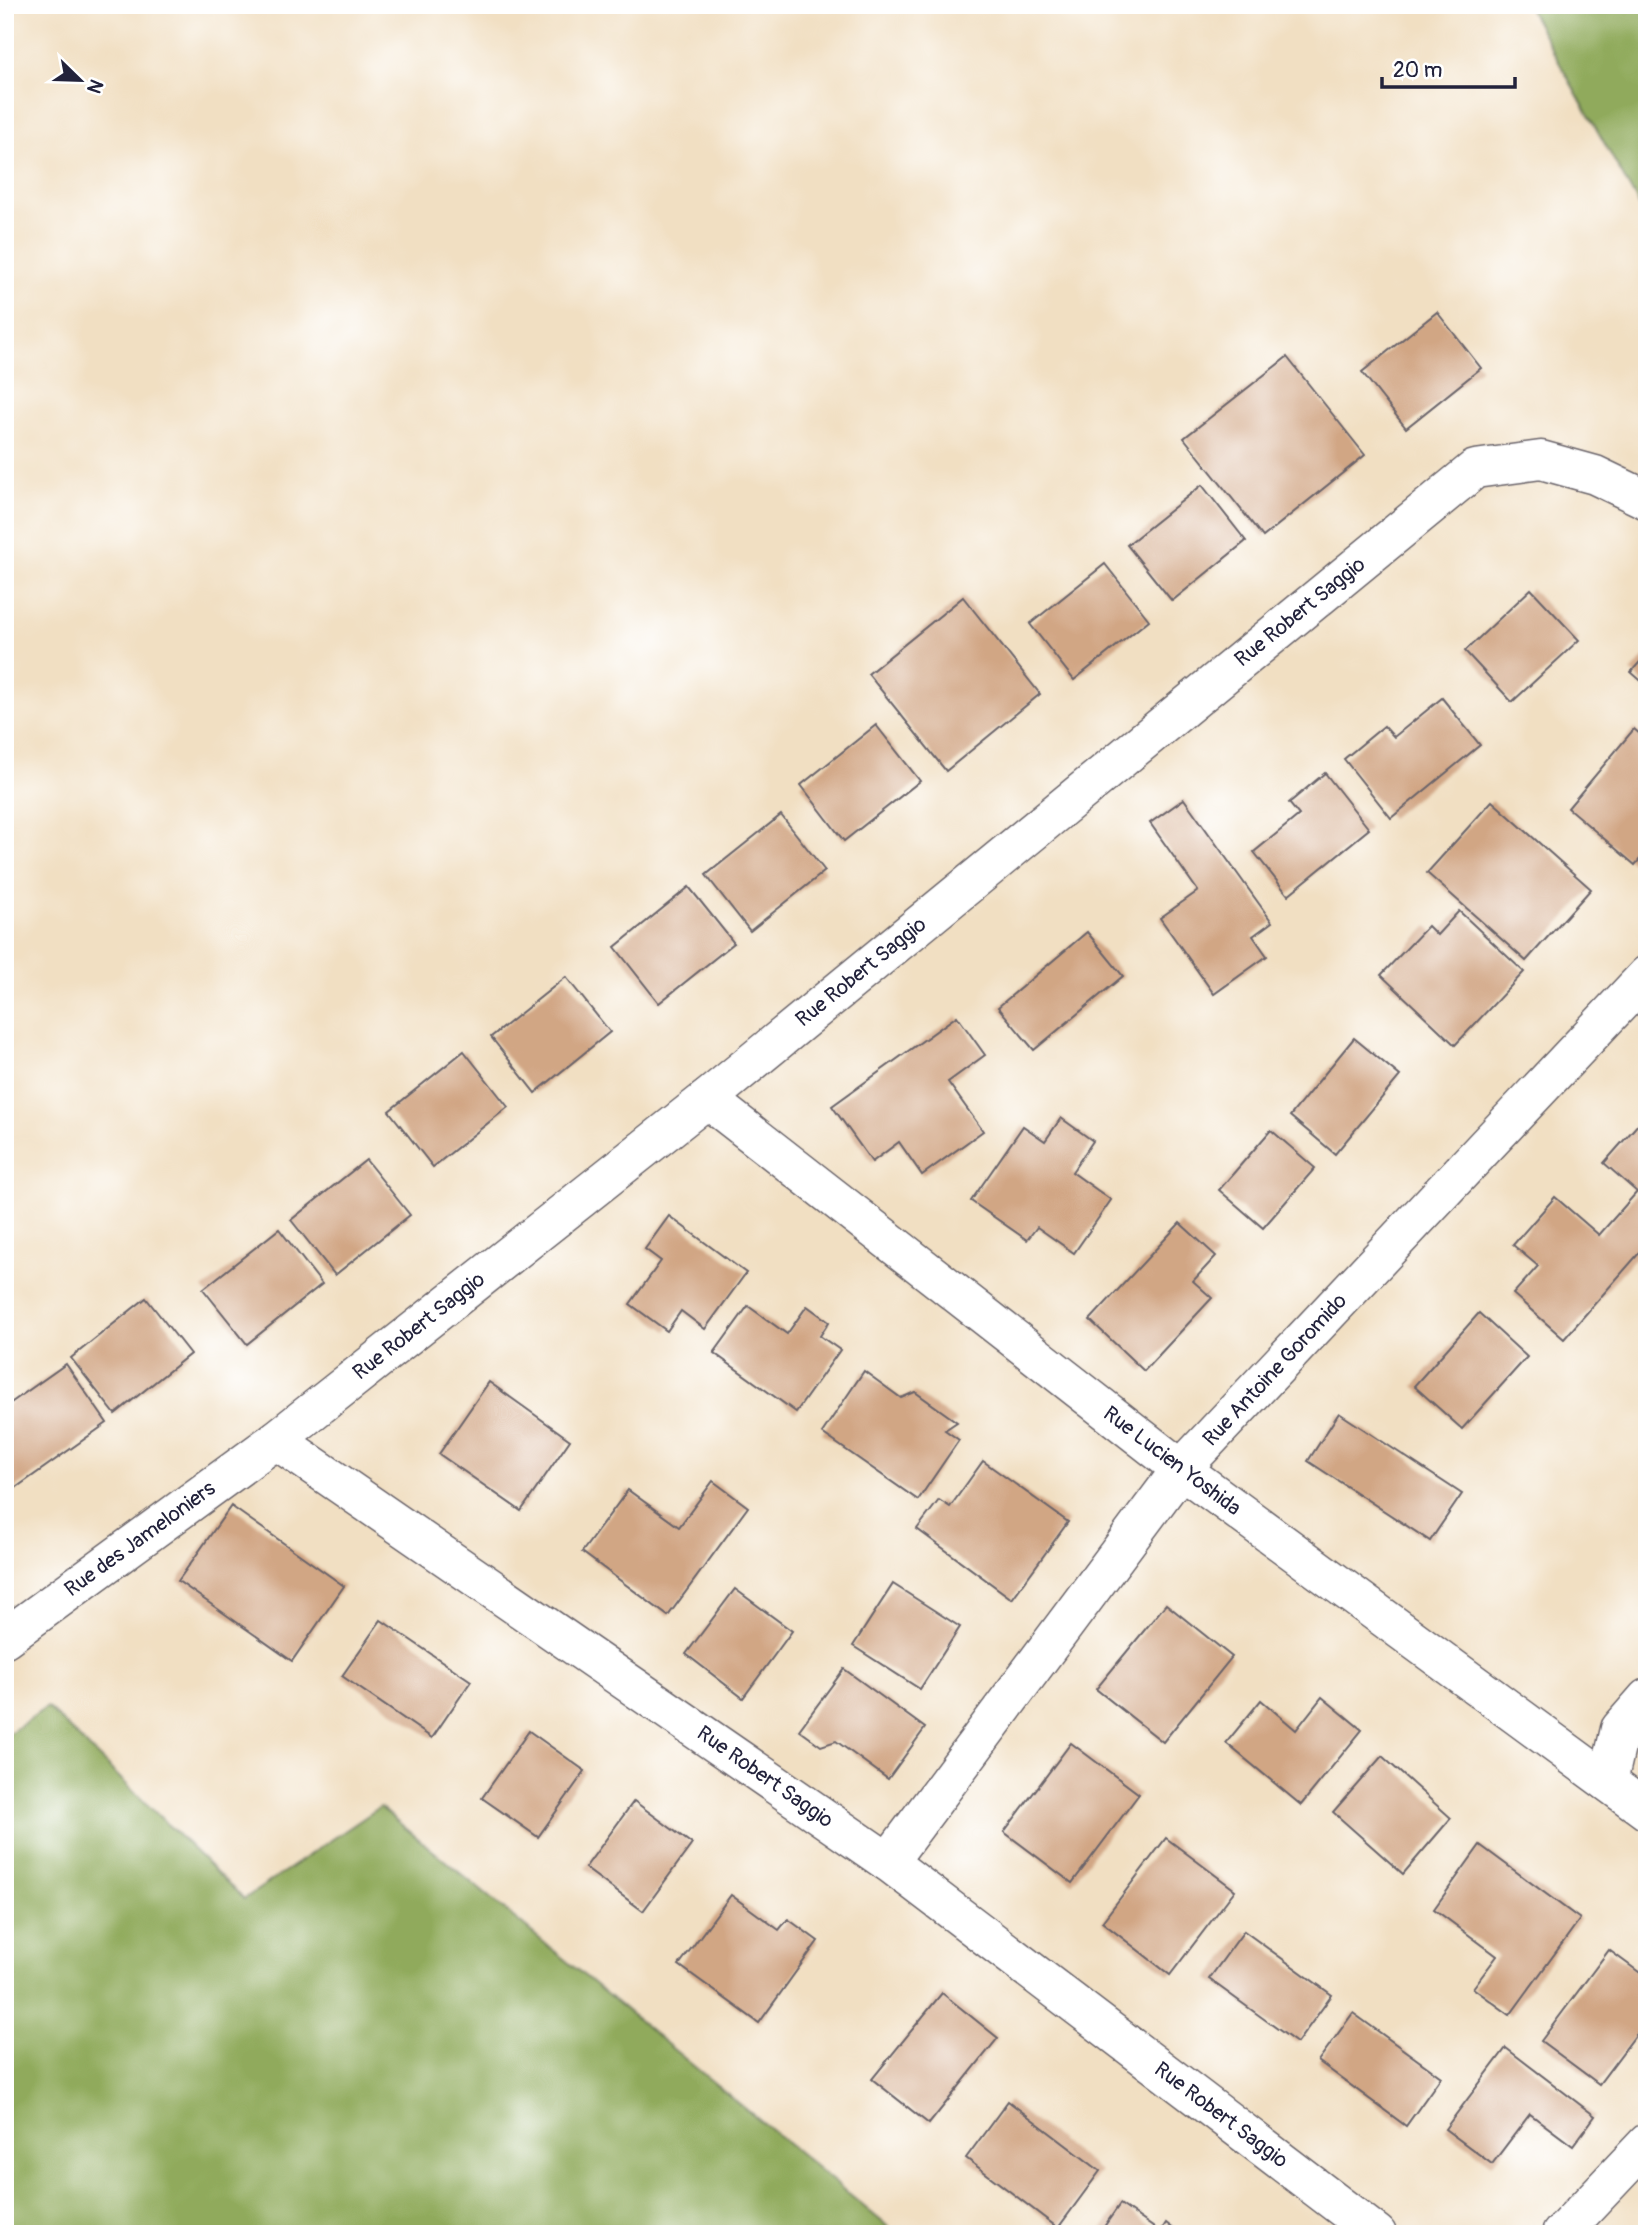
<svg xmlns="http://www.w3.org/2000/svg" width="1652" height="2239" viewBox="0 0 1652 2239" font-family="Pangolin,sans-serif">
<style>
.forest{fill:#90aa5b;stroke:#59664b;stroke-width:2}
.building{fill:#d1a684}
.lines{fill:none;stroke-linecap:round;stroke-linejoin:round}
.minor-casing{stroke:#6a646a;stroke-width:41}
.minor{stroke:#fff;stroke-width:38}
.labels{text-anchor:middle;dominant-baseline:central;stroke-width:5;stroke-linejoin:round;paint-order:stroke}
.street-label{font-size:21px;fill:#22223b;stroke:#fff}
</style>
<rect width="100%" height="100%" fill="#fff"/>
<filter id="ink" filterUnits="userSpaceOnUse"><feTurbulence type="fractalNoise" baseFrequency=".0143" numOctaves="2"/><feDisplacementMap in="SourceGraphic" scale="14" xChannelSelector="R" yChannelSelector="G"/><feConvolveMatrix kernelMatrix="1 2 1 2 8 2 1 2 1" color-interpolation-filters="sRGB"/></filter>
<filter id="wash" filterUnits="userSpaceOnUse"><feTurbulence type="fractalNoise" baseFrequency=".00686" numOctaves="4" result="noise"/><feDisplacementMap in="SourceGraphic" scale="28" xChannelSelector="R" yChannelSelector="G"/><feGaussianBlur stdDeviation="1.57" result="paint"/><feColorMatrix in="noise" values="0 0 0 0 0 0 0 0 0 0 0 0 0 0 0 0 0 1.4 0 .05"/><feComposite in="paint" operator="in"/></filter>
<g filter="url(#wash)">
<rect width="100%" height="100%" fill="#f1dfc2"/>
<!-- forest -->
<g class="forest">
<path d="M 1527,5 L 1647,5 L 1647,215 L 1644,214 Z"/>
<path d="M 47,1707 L 244,1899 L 380,1807 L 897,2234 L 5,2234 L 5,1736 Z"/>
</g>
<g id="blocks">
<!-- building -->
<g class="building">
<path d="M 1437,312 L 1481,368 L 1406,428 L 1362,372 Z"/>
<path d="M 1287,357 L 1365,455 L 1263,537 L 1184,438 Z"/>
<path d="M 1202,485 L 1246,541 L 1172,601 L 1127,545 Z"/>
<path d="M 1105,564 L 1149,620 L 1074,680 L 1030,624 Z"/>
<path d="M 1531,589 L 1579,640 L 1512,702 L 1465,651 Z"/>
<path d="M 963,597 L 1040,694 L 946,771 L 868,674 Z"/>
<path d="M 1647,654 L 1647,686 L 1631,672 Z"/>
<path d="M 1442,698 L 1480,745 L 1391,818 L 1344,759 L 1384,726 L 1394,737 Z"/>
<path d="M 876,725 L 920,781 L 844,841 L 801,785 Z"/>
<path d="M 1634,729 L 1647,740 L 1647,851 L 1635,865 L 1568,808 Z"/>
<path d="M 1325,773 L 1369,829 L 1288,895 L 1254,852 L 1299,815 L 1289,803 Z"/>
<path d="M 1184,799 L 1272,922 L 1253,936 L 1267,956 L 1214,994 L 1160,918 L 1198,891 L 1150,823 Z"/>
<path d="M 1492,801 L 1591,889 L 1526,961 L 1427,873 Z"/>
<path d="M 781,815 L 825,871 L 750,931 L 706,875 Z"/>
<path d="M 689,887 L 734,943 L 659,1003 L 615,947 Z"/>
<path d="M 1459,911 L 1524,972 L 1455,1045 L 1381,975 L 1428,926 L 1437,935 Z"/>
<path d="M 1087,932 L 1123,976 L 1034,1050 L 998,1007 Z"/>
<path d="M 566,977 L 610,1032 L 535,1093 L 491,1037 Z"/>
<path d="M 957,1016 L 985,1055 L 948,1082 L 983,1131 L 922,1175 L 899,1142 L 872,1162 L 832,1106 Z"/>
<path d="M 1354,1038 L 1400,1076 L 1335,1154 L 1290,1116 Z"/>
<path d="M 464,1051 L 508,1107 L 433,1167 L 389,1111 Z"/>
<path d="M 1647,1114 L 1647,1244 L 1564,1339 L 1513,1294 L 1538,1266 L 1513,1245 L 1555,1197 L 1599,1235 L 1637,1192 L 1604,1163 Z"/>
<path d="M 1061,1118 L 1093,1141 L 1072,1172 L 1111,1200 L 1074,1253 L 1037,1227 L 1027,1240 L 971,1201 L 1023,1126 L 1045,1141 Z"/>
<path d="M 1271,1130 L 1315,1168 L 1263,1228 L 1219,1190 Z"/>
<path d="M 366,1160 L 410,1215 L 335,1275 L 291,1220 Z"/>
<path d="M 669,1216 L 746,1273 L 705,1329 L 681,1311 L 667,1331 L 630,1304 L 661,1261 L 645,1249 Z"/>
<path d="M 1180,1223 L 1216,1256 L 1193,1281 L 1212,1298 L 1144,1371 L 1090,1320 Z"/>
<path d="M 279,1229 L 322,1284 L 247,1344 L 203,1289 Z"/>
<path d="M 146,1298 L 190,1354 L 115,1414 L 71,1358 Z"/>
<path d="M 748,1306 L 787,1334 L 807,1306 L 829,1322 L 820,1336 L 840,1350 L 796,1412 L 714,1353 Z"/>
<path d="M 1479,1313 L 1527,1357 L 1462,1429 L 1414,1386 Z"/>
<path d="M 66,1364 L 107,1423 L 7,1494 L 5,1491 L 5,1407 Z"/>
<path d="M 864,1371 L 901,1398 L 915,1392 L 957,1422 L 945,1430 L 959,1440 L 918,1500 L 822,1433 Z"/>
<path d="M 489,1382 L 570,1440 L 521,1511 L 439,1454 Z"/>
<path d="M 1339,1413 L 1462,1494 L 1430,1541 L 1308,1461 Z"/>
<path d="M 983,1461 L 1068,1522 L 1012,1599 L 917,1529 L 939,1500 L 950,1507 Z"/>
<path d="M 713,1481 L 748,1507 L 668,1616 L 582,1552 L 628,1490 L 679,1527 Z"/>
<path d="M 231,1506 L 344,1586 L 292,1661 L 178,1581 Z"/>
<path d="M 893,1584 L 960,1627 L 920,1689 L 853,1646 Z"/>
<path d="M 735,1589 L 792,1631 L 743,1698 L 686,1654 Z"/>
<path d="M 1166,1604 L 1232,1657 L 1163,1742 L 1096,1689 Z"/>
<path d="M 381,1620 L 471,1681 L 432,1738 L 342,1676 Z"/>
<path d="M 844,1669 L 925,1728 L 888,1779 L 836,1741 L 821,1746 L 799,1730 Z"/>
<path d="M 1322,1697 L 1362,1730 L 1301,1805 L 1226,1743 L 1261,1700 L 1296,1730 Z"/>
<path d="M 529,1731 L 585,1771 L 538,1837 L 482,1798 Z"/>
<path d="M 1071,1743 L 1139,1794 L 1072,1883 L 1004,1832 Z"/>
<path d="M 1382,1756 L 1451,1818 L 1403,1874 L 1333,1812 Z"/>
<path d="M 634,1801 L 692,1844 L 643,1911 L 585,1868 Z"/>
<path d="M 1166,1838 L 1235,1890 L 1170,1975 L 1102,1922 Z"/>
<path d="M 1480,1845 L 1580,1919 L 1510,2015 L 1473,1988 L 1497,1956 L 1434,1909 Z"/>
<path d="M 731,1895 L 779,1930 L 788,1919 L 818,1941 L 759,2023 L 679,1965 Z"/>
<path d="M 1244,1931 L 1332,1995 L 1297,2043 L 1209,1979 Z"/>
<path d="M 1609,1950 L 1647,1978 L 1647,2020 L 1599,2084 L 1541,2041 Z"/>
<path d="M 942,1993 L 998,2038 L 929,2124 L 872,2079 Z"/>
<path d="M 1353,2013 L 1441,2077 L 1406,2126 L 1318,2061 Z"/>
<path d="M 1506,2048 L 1595,2116 L 1573,2146 L 1530,2114 L 1492,2164 L 1445,2129 Z"/>
<path d="M 1008,2101 L 1100,2171 L 1058,2228 L 966,2158 Z"/>
<path d="M 1120,2204 L 1160,2232 L 1166,2223 L 1180,2234 L 1099,2234 Z"/>
</g>
</g>
</g>
<g filter="url(#ink)">
<use href="#blocks" fill-opacity="0" stroke="#6a646a" stroke-width="2"/>
<g class="lines">
<defs>
<g id="minor">
<path d="M 707,1099 L 1181,1469 L 1647,1811"/>
<path d="M 276,1440 L 888,1862 L 1377,2234"/>
<path d="M 5,1638 L 276,1440 L 707,1099 L 1475,469 L 1541,460 L 1595,475 L 1647,500"/>
<path d="M 1608,1782 L 1620,1729 L 1647,1698"/>
<path d="M 888,1862 L 1181,1469 L 1647,975"/>
<path d="M 1561,2234 L 1647,2143"/>
</g>
</defs>
<!-- minor casing -->
<use href="#minor" class="minor-casing"/>
<!-- minor -->
<use href="#minor" class="minor"/>
</g>
</g>
<g class="labels">
<!-- street labels -->
<g class="street-label">
<text transform="translate(1300 612) rotate(-39)">Rue Robert Saggio</text>
<text transform="translate(861 972) rotate(-39)">Rue Robert Saggio</text>
<text transform="translate(419 1326) rotate(-38)">Rue Robert Saggio</text>
<text transform="translate(1275 1370) rotate(-47)">Rue Antoine Goromido</text>
<text transform="translate(1172 1461) rotate(37)">Rue Lucien Yoshida</text>
<text transform="translate(140 1539) rotate(-36)">Rue des Jameloniers</text>
<text transform="translate(765 1777) rotate(35)">Rue Robert Saggio</text>
<text transform="translate(1221 2115) rotate(37)">Rue Robert Saggio</text>
</g>
</g>
<!-- margin -->
<rect width="1652" height="2239" fill="none" stroke="#fff" stroke-width="28"/>
<!-- north arrow -->
<g transform="translate(80 80) rotate(113)" stroke="#ffffff" stroke-width="5" paint-order="stroke">
<path d="M0-5L12 26L0 18L-12 26Z" fill="#22223b"/>
<text y="-10" font-size="19" font-weight="bold" text-anchor="middle" fill="#22223b">N</text>
</g>
<!-- scale -->
<path d="M1382 77v10h133v-10" fill="none" stroke="#22223b" stroke-width="3.5"/>
<text x="1393" y="77" font-size="21" fill="#22223b" stroke="#ffffff" stroke-width="5" paint-order="stroke">20 m</text>
</svg>
